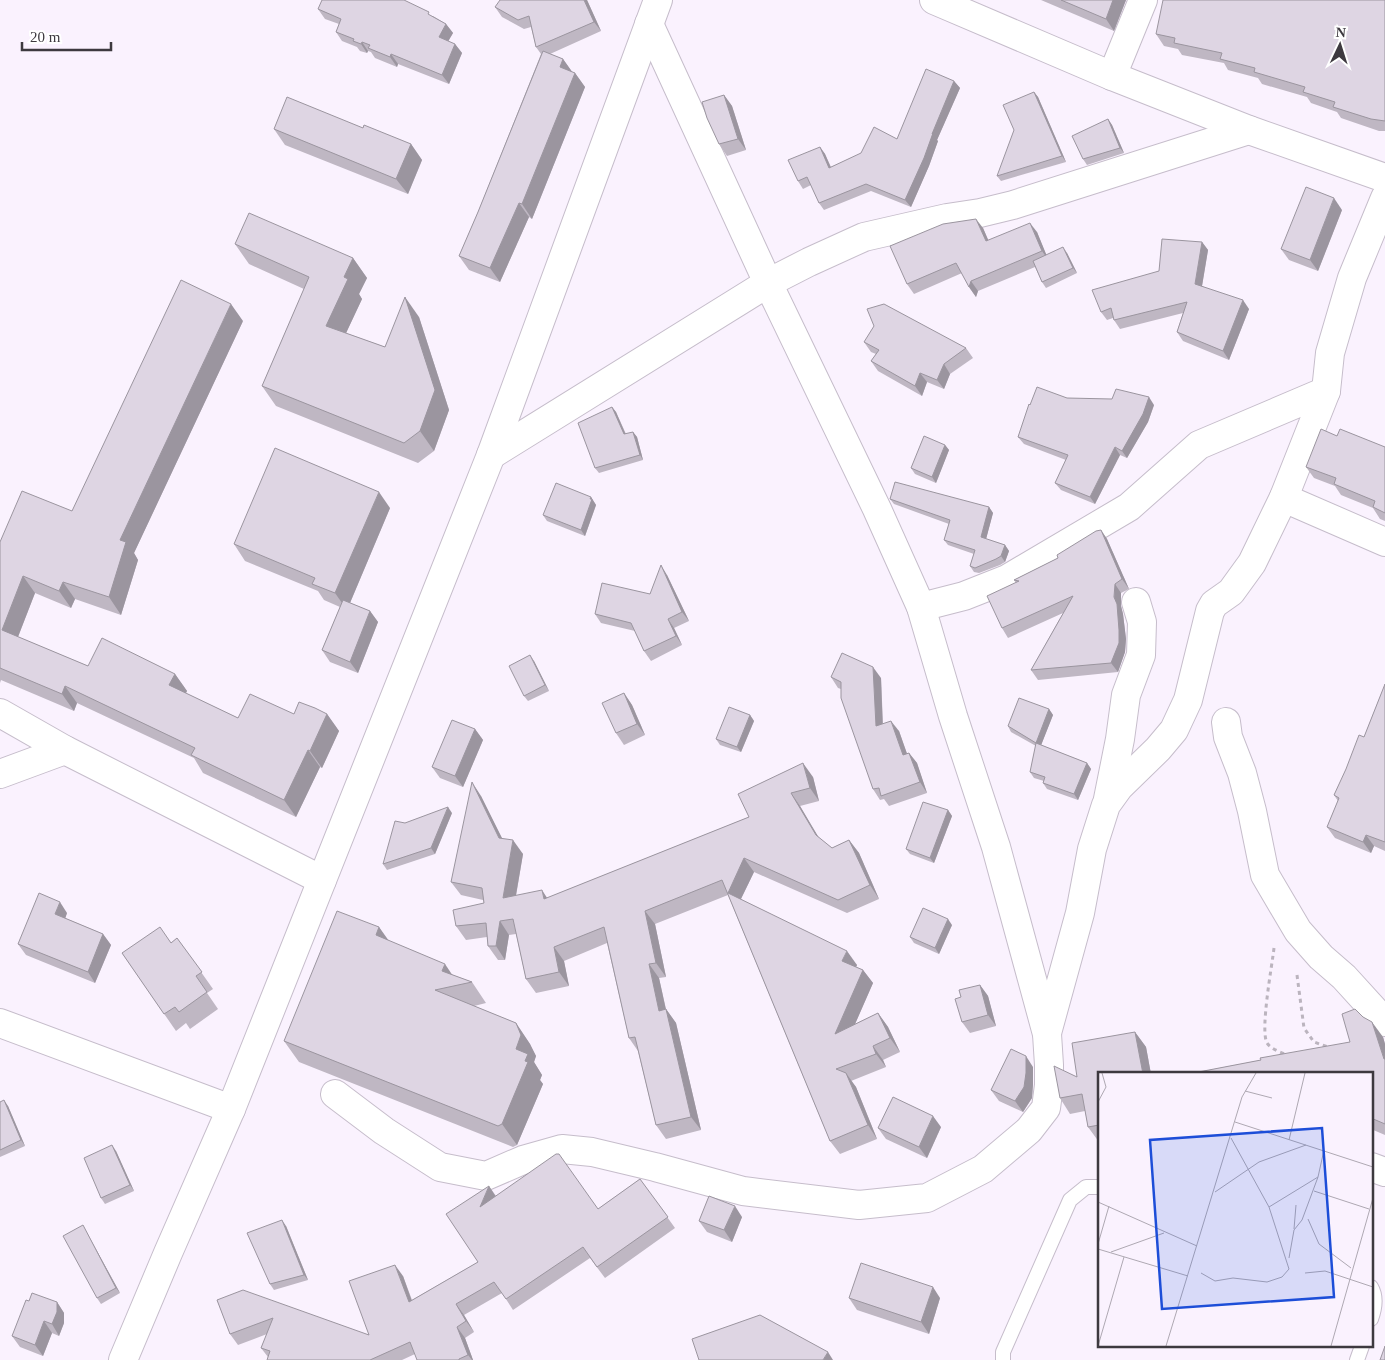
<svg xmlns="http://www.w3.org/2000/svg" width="1385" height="1360" viewBox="0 0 1385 1360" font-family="'Times New Roman',serif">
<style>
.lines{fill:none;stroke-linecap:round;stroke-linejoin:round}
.service-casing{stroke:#c6bdcb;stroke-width:16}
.minor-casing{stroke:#c6bdcb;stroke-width:30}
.path{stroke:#bbb4be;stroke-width:3;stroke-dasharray:4 4;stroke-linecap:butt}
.service{stroke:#fff;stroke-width:14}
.minor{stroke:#fff;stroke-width:28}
.wall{fill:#bfb7c3}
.shaded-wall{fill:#9b959f}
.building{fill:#ded5e3;stroke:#9b959f}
.inset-road{fill:none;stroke:#aea8b2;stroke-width:1}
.view{fill:#1d4ed8;fill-opacity:0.15;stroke:#1d4ed8;stroke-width:2.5}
.inset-edge{fill:none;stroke:#3d393f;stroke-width:2.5}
</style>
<rect width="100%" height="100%" fill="#faf2fe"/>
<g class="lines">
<defs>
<g id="service">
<path d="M 1371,1287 C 1377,1297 1375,1308 1371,1319"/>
<path d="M 1003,1360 L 1003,1352 L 1070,1200 L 1086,1187 L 1099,1187"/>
<path d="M 1357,1360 L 1362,1346"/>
</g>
<g id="minor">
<path d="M 934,0 L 1112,76 L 1249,130 L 1385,178"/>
<path d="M 1112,76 L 1143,0"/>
<path d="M 491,455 L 768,283 L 809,262 L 864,237 L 947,218 L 980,213 L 1013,205 L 1249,130"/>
<path d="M 1284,497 L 1293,502 L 1385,542"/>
<path d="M 921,607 L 964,596 L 1007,579 L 1129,507 L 1199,445 L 1326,391 L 1330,353 L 1352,278 L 1385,198"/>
<path d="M 0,713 L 65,750 L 322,880"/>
<path d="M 1226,722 L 1228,737 L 1242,773 L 1252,811 L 1265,875 L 1298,931 L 1321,957 L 1344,977 L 1385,1022"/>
<path d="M 0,774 L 65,750"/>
<path d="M 1108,799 L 1120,739 L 1126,695 L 1141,655 L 1142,622 L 1136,602"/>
<path d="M 0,1023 L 231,1109"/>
<path d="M 1047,1033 L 1080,913 L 1092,849 L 1106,805 L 1119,787 L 1158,749 L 1174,730 L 1188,700 L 1210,611 L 1214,604 L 1231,592 L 1252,563 L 1284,497 L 1326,391"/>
<path d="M 335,1094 L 384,1131 L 440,1167 L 486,1176 L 523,1160 L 562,1149 L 592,1152 L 655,1167 L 743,1191 L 859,1205 L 927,1198 L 983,1169 L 1029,1130 L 1046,1108 L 1049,1085 L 1049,1065 L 1047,1034 L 996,847 L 953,716 L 921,607 L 877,509 L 768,283 L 649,24"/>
<path d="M 1371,1167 L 1385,1172"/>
<path d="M 123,1360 L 168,1253 L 231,1109 L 491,455 L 658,0"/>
</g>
</defs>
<!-- service casing -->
<use href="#service" class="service-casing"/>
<!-- minor casing -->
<use href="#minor" class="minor-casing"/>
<!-- path -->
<g class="path">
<path d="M 1274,948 C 1272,966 1260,1030 1267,1043 C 1271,1049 1280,1052 1287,1055"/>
<path d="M 1297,975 L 1304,1028 L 1314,1042 L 1328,1047"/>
</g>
<!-- service -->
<use href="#service" class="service"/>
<!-- minor -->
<use href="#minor" class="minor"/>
</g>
<!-- wall -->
<g class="wall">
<path d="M 587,0 L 601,31 L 550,54 L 563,59 L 572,72 L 575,73 L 585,87 L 532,219 L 529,217 L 500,282 L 469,270 L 459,256 L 478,212 L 541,54 L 536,47 L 531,27 L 524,29 L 502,17 L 495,7 Z"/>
<path d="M 1041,0 L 1126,0 L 1114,31 Z"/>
<path d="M 1385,0 L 1385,131 L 1379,131 L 1341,118 L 1337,112 L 1311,103 L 1307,97 L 1262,84 L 1258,78 L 1228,70 L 1224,63 L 1182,55 L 1178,49 L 1164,46 L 1156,34 Z"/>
<path d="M 318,9 L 433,16 L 446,24 L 453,33 L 448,41 L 455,44 L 462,53 L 449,84 L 398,64 L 397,67 L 375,58 L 371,52 L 368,51 L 367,53 L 360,51 L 357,47 L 342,41 L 336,32 L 339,24 L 325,19 Z"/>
<path d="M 954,81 L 960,88 L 937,140 L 938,141 L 929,166 L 911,207 L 871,191 L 824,210 L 819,203 L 811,185 L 803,189 L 798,181 L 820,147 L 825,154 L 831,167 L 897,139 Z"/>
<path d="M 1034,92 L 1038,97 L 1066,162 L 1001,181 L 997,176 Z"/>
<path d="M 724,95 L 732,106 L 746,150 L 727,156 L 719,144 Z"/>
<path d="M 1108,119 L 1112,125 L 1124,153 L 1087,165 L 1083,159 Z"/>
<path d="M 363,128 L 411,144 L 422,160 L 408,194 L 285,145 L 274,129 Z"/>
<path d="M 1342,210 L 1318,271 L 1289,260 L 1281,249 Z"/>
<path d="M 983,228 L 988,240 L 1037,232 L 1046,255 L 1067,253 L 1077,273 L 1046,288 L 1042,282 L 1035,267 L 978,291 L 976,297 L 969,287 L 962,273 L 914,294 L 907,284 Z"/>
<path d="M 1202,242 L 1208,250 L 1202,286 L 1249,309 L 1229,360 L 1183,341 L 1177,332 L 1183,313 L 1120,329 L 1114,320 L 1113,318 L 1107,320 L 1101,312 Z"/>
<path d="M 235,244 L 353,258 L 367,278 L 359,294 L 362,299 L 346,333 L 385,347 L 419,317 L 449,410 L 434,451 L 418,463 L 276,406 L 262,386 L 304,289 L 249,264 Z"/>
<path d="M 243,321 L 134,553 L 138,560 L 121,615 L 75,599 L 71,608 L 35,593 L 18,637 L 88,666 L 175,674 L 187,691 L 185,693 L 238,718 L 294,714 L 327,714 L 339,731 L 322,768 L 320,767 L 296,817 L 203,773 L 194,758 L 77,703 L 74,711 L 1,680 L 0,683 L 0,542 L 72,511 Z"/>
<path d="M 864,342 L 966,348 L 973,358 L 950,374 L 944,389 L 927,382 L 922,396 L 878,371 L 871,361 L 876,354 L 871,352 Z"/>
<path d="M 1067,398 L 1154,405 L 1148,422 L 1127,458 L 1120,455 L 1095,504 L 1061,490 L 1055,483 L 1066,460 L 1024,444 L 1018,437 L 1030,405 Z"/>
<path d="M 612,407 L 616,412 L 626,434 L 633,432 L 637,437 L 643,460 L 599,473 L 595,468 Z"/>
<path d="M 1337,436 L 1385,447 L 1385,521 L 1380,519 L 1373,508 L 1341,495 L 1335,486 L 1314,478 L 1306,467 Z"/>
<path d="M 945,445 L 949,450 L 936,483 L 915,474 L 911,468 Z"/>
<path d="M 591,497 L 596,505 L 585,536 L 547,521 L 543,515 Z"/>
<path d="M 890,499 L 989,507 L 993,513 L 986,539 L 1005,545 L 1009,551 L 1005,562 L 1000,565 L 979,573 L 974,572 L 970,566 L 974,554 L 948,545 L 944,540 L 949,524 L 894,504 Z"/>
<path d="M 390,508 L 350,603 L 370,611 L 378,622 L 358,673 L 330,662 L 322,650 L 340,607 L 324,600 L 318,591 L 245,561 L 234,544 Z"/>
<path d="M 1101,530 L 1107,539 L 1129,589 L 1121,593 L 1121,606 L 1123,614 L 1126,639 L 1125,652 L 1118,672 L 1038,680 L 1031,670 L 1063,613 L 1008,638 L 1002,628 L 1016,583 L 1014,580 L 1058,558 Z"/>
<path d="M 667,575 L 689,621 L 674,628 L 682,645 L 651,661 L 644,651 L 635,631 L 601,623 L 595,614 L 650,594 Z"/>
<path d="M 534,661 L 549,691 L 528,701 L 524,696 Z"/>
<path d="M 831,677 L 881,678 L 883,723 L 899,731 L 907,754 L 909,753 L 917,763 L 927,793 L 889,806 L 884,799 L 880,800 L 873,789 L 841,689 L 838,688 Z"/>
<path d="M 1385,684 L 1385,851 L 1374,846 L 1371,853 L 1335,838 L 1327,827 L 1338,801 L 1334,795 L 1364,737 Z"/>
<path d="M 624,693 L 632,705 L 645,735 L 624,745 L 616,733 Z"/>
<path d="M 1049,709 L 1053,715 L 1041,745 L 1087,763 L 1091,769 L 1078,800 L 1047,789 L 1043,783 L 1044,781 L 1034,778 L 1030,772 L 1036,746 L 1011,732 L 1008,726 Z"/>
<path d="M 750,715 L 754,721 L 741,752 L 720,745 L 716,739 Z"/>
<path d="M 475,729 L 483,740 L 463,787 L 440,778 L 432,767 Z"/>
<path d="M 813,777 L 819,801 L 800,806 L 818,837 L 832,848 L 849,840 L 859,853 L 879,899 L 847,913 L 754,872 L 741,899 L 857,965 L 856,967 L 863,970 L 873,983 L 855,1024 L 878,1013 L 888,1027 L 900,1052 L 883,1060 L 886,1067 L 851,1081 L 856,1087 L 877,1139 L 840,1154 L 830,1141 L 728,895 L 655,924 L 666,977 L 659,978 L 666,1009 L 676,1023 L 701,1130 L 666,1139 L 656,1125 L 638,1051 L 629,1038 L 607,943 L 564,961 L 569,986 L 536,993 L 526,979 L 516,934 L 509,935 L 505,960 L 498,960 L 488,946 L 487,937 L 466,940 L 456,926 L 484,903 L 483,900 L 461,895 L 451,882 L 481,796 L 502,839 L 523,854 L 516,896 L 547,898 L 749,817 Z"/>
<path d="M 948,810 L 952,816 L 934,863 L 910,854 L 906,849 Z"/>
<path d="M 452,813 L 435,854 L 387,870 L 383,864 L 405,823 Z"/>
<path d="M 67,913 L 65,918 L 103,934 L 111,945 L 95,983 L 26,955 L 18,944 Z"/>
<path d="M 952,925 L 939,954 L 914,943 L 910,937 Z"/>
<path d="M 379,927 L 387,940 L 453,975 L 472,982 L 486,1003 L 474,1006 L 516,1023 L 530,1044 L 536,1056 L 534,1062 L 542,1075 L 540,1080 L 543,1084 L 517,1145 L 513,1147 L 299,1062 L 284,1041 Z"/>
<path d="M 177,938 L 213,989 L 207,993 L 218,1009 L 190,1029 L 186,1023 L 176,1031 L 122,953 L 171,943 Z"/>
<path d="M 980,985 L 988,996 L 996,1026 L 970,1033 L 962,1022 L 961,997 Z"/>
<path d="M 1135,1032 L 1146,1047 L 1151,1074 L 1099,1074 L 1099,1142 L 1088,1127 L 1085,1111 L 1070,1114 L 1060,1098 L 1077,1077 Z"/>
<path d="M 1383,1037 L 1385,1044 L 1385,1135 L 1371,1129 L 1371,1074 L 1188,1074 Z"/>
<path d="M 1033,1067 L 1033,1084 L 1032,1098 L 1023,1112 L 999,1101 L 991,1090 Z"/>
<path d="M 0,1102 L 8,1106 L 25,1146 L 0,1157 Z"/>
<path d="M 941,1127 L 927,1158 L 886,1139 L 878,1128 Z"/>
<path d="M 116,1151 L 134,1191 L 105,1204 L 101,1198 Z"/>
<path d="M 640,1179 L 675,1228 L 605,1278 L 590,1258 L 513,1310 L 502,1293 L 464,1315 L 474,1332 L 465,1338 L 473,1360 L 417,1360 L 415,1354 L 402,1360 L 267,1360 L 268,1357 L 261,1348 L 267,1334 L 238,1345 L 230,1334 L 217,1300 L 369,1335 L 403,1276 L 412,1300 L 478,1262 L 489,1186 L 496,1196 L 598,1209 Z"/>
<path d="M 742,1217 L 732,1242 L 707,1232 L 699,1221 Z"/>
<path d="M 286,1226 L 308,1280 L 274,1290 L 270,1284 Z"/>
<path d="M 86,1231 L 120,1293 L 101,1304 L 97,1298 Z"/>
<path d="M 849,1298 L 940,1298 L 929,1334 L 857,1310 Z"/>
<path d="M 29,1301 L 57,1302 L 64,1313 L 64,1323 L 59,1336 L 52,1333 L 43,1356 L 20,1347 L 12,1336 Z"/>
</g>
<!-- shaded-wall -->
<g class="shaded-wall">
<path d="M 584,0 L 587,0 L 601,31 L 594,22 Z"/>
<path d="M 1113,0 L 1126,0 L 1114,31 L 1106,19 Z"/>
<path d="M 446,24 L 453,33 L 445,47 L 439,37 Z"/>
<path d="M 362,42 L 368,51 L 367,53 L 361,44 Z"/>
<path d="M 455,44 L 462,53 L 449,84 L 442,75 Z"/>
<path d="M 391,54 L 398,64 L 397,67 L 390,57 Z"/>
<path d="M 563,59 L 573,73 L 560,67 Z"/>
<path d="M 575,73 L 585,87 L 532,219 L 522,204 Z"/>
<path d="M 954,81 L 960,88 L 937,140 L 938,141 L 929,166 L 911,207 L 905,200 L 932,134 Z"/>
<path d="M 1034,92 L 1038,97 L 1066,162 L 1062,156 Z"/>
<path d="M 724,95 L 732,106 L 746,150 L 738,139 Z"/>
<path d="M 1108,119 L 1112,125 L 1124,153 L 1120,148 Z"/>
<path d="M 411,144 L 422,160 L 408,194 L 396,179 Z"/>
<path d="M 820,147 L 825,154 L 834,175 L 829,168 Z"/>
<path d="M 1334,198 L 1342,210 L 1318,271 L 1310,260 Z"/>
<path d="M 519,203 L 529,217 L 500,282 L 490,268 Z"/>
<path d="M 976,219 L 983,228 L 993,251 L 986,241 Z"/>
<path d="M 1030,223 L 1037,232 L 1049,261 L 1042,251 Z"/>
<path d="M 1202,242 L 1208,250 L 1201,292 L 1195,284 Z"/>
<path d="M 1063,247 L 1067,253 L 1077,273 L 1073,268 Z"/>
<path d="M 353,258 L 367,278 L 359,294 L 362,299 L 340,346 L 326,326 L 344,277 Z"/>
<path d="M 971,281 L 978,291 L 976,297 L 969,287 Z"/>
<path d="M 405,297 L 419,317 L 449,410 L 434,451 L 420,431 Z"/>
<path d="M 1243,300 L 1249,309 L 1229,360 L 1223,351 Z"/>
<path d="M 231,304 L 243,321 L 134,553 L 138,560 L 121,615 L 109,597 L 120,540 Z"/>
<path d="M 944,364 L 950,374 L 944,389 L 937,380 Z"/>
<path d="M 920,373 L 927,382 L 922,396 L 915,386 Z"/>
<path d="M 1149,397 L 1154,405 L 1148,422 L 1127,458 L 1122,451 Z"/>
<path d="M 612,407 L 616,412 L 628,440 L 624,434 Z"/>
<path d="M 633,432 L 637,437 L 643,460 L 640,455 Z"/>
<path d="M 945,445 L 949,450 L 936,483 L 932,477 Z"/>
<path d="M 1115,447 L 1120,455 L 1095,504 L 1090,497 Z"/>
<path d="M 379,492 L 390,508 L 347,610 L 335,593 Z"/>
<path d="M 591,497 L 596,505 L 585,536 L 581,530 Z"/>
<path d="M 989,507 L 993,513 L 985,543 L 981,537 Z"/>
<path d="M 1101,530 L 1107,539 L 1129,589 L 1122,579 Z"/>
<path d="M 1005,545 L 1009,551 L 1005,562 L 1001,556 Z"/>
<path d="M 661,565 L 667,575 L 689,621 L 682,612 Z"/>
<path d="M 23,576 L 35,593 L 14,647 L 2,630 Z"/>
<path d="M 63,582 L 75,599 L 71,608 L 59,591 Z"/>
<path d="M 1115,584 L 1121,593 L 1121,606 L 1123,614 L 1126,639 L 1125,652 L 1118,672 L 1111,663 Z"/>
<path d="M 370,611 L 378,622 L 358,673 L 350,662 Z"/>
<path d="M 668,619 L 674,628 L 682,645 L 676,636 Z"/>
<path d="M 530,655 L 534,661 L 549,691 L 545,685 Z"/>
<path d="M 873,667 L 881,678 L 883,736 L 876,726 Z"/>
<path d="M 175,674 L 187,691 L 181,703 L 169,685 Z"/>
<path d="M 65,686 L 77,703 L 74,711 L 62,694 Z"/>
<path d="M 624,693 L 632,705 L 645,735 L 637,724 Z"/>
<path d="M 1049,709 L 1053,715 L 1040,748 L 1036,743 Z"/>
<path d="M 327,714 L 339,731 L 322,768 L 310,751 Z"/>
<path d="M 750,715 L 754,721 L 741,752 L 737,747 Z"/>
<path d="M 891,721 L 899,731 L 911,765 L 903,755 Z"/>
<path d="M 475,729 L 483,740 L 463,787 L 455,776 Z"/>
<path d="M 308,750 L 320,767 L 296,817 L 284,800 Z"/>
<path d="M 909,753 L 917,763 L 927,793 L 920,782 Z"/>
<path d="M 803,763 L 813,777 L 819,801 L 810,788 Z"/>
<path d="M 1087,763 L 1091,769 L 1078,800 L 1074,794 Z"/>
<path d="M 472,782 L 481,796 L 509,852 L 499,838 Z"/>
<path d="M 791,793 L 800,806 L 825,848 L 816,835 Z"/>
<path d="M 448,807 L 452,813 L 435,854 L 431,848 Z"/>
<path d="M 948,810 L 952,816 L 934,863 L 930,858 Z"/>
<path d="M 1366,835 L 1374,846 L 1371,853 L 1363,842 Z"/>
<path d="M 513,840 L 523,854 L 513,912 L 503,898 Z"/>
<path d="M 849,840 L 859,853 L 879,899 L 870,885 Z"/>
<path d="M 744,858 L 754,872 L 737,907 L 728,893 Z"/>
<path d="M 542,890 L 551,904 L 544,899 Z"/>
<path d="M 60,902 L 67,913 L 63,925 L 55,914 Z"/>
<path d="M 645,911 L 655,924 L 666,977 L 656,963 Z"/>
<path d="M 948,919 L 952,925 L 939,954 L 935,948 Z"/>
<path d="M 500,921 L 509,935 L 505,960 L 496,946 Z"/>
<path d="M 379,927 L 394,948 L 376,935 Z"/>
<path d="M 103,934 L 111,945 L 95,983 L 88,972 Z"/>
<path d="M 554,947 L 564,961 L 569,986 L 559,972 Z"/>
<path d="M 847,951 L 857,965 L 852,975 L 842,961 Z"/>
<path d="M 445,964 L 459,985 L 442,971 Z"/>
<path d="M 649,964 L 659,978 L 669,1024 L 659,1011 Z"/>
<path d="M 863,970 L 873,983 L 845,1047 L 835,1034 Z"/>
<path d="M 980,985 L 988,996 L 996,1026 L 988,1015 Z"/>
<path d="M 666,1009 L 676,1023 L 701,1130 L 691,1117 Z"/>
<path d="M 878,1013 L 888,1027 L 900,1052 L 890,1038 Z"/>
<path d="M 1372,1022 L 1383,1037 L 1385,1044 L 1385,1061 L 1384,1059 Z"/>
<path d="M 516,1023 L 530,1044 L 536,1056 L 534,1062 L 542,1075 L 540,1080 L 543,1084 L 517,1145 L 502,1124 L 516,1049 Z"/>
<path d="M 1135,1032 L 1146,1047 L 1151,1074 L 1143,1074 Z"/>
<path d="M 873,1046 L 883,1060 L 886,1067 L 876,1054 Z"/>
<path d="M 1026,1056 L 1033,1067 L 1033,1084 L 1032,1098 L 1023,1112 L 1015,1101 Z"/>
<path d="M 846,1073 L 856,1087 L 877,1139 L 868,1125 Z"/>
<path d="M 4,1100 L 8,1106 L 25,1146 L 21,1140 Z"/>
<path d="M 933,1116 L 941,1127 L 927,1158 L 919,1147 Z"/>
<path d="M 112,1145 L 116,1151 L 134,1191 L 130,1185 Z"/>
<path d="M 489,1186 L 496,1197 L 480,1207 Z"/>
<path d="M 735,1206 L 742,1217 L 732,1242 L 724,1230 Z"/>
<path d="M 282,1220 L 286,1226 L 308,1280 L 304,1275 Z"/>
<path d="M 83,1225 L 86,1231 L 120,1293 L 116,1288 Z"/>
<path d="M 395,1265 L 403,1276 L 416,1313 L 409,1302 Z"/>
<path d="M 933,1287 L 940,1298 L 929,1334 L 921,1322 Z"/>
<path d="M 57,1302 L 64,1313 L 64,1323 L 59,1336 L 52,1324 Z"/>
<path d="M 456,1304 L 464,1315 L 474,1332 L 466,1321 Z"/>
<path d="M 44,1321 L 52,1333 L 43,1356 L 35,1345 Z"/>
<path d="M 457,1327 L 465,1338 L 473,1360 L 472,1360 L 468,1355 Z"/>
<path d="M 828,1352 L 833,1360 L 823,1360 Z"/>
</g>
<!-- building -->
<g class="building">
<path d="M 322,0 L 404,0 L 429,12 L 428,14 L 446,24 L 439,37 L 455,44 L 442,75 L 391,54 L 390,57 L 368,48 L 370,45 L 362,42 L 361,44 L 353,41 L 354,39 L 336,32 L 341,19 L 318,9 Z"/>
<path d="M 500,0 L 584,0 L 594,22 L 536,47 L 529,16 L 518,20 L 495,7 Z"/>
<path d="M 1061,0 L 1113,0 L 1106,19 Z"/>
<path d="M 1163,0 L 1385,0 L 1385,121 L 1371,119 L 1333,107 L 1335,102 L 1303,92 L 1305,87 L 1254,72 L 1255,68 L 1220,59 L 1222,53 L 1174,43 L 1175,38 L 1156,34 Z"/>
<path d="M 543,51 L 563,59 L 560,67 L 575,73 L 522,204 L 519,203 L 490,268 L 459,256 L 478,212 Z"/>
<path d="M 926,69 L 954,81 L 932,134 L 933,133 L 924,158 L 905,200 L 866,184 L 819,203 L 807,177 L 798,181 L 788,160 L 820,147 L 829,168 L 861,153 L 874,127 L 897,139 Z"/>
<path d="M 1034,92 L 1062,156 L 997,176 L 1014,130 L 1003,105 Z"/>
<path d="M 724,95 L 738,139 L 719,144 L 707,118 L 702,102 Z"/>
<path d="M 287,97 L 363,128 L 364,125 L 411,144 L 396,179 L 274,129 Z"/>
<path d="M 1108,119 L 1120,148 L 1083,159 L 1072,136 Z"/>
<path d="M 1306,187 L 1334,198 L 1310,260 L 1281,249 Z"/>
<path d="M 249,213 L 353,258 L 344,277 L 348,279 L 326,326 L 385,347 L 405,297 L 435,390 L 420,431 L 404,443 L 262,386 L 309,277 L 235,244 Z"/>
<path d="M 976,219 L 986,241 L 1030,223 L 1042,251 L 971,281 L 969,287 L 956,263 L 907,284 L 890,246 L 943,224 Z"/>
<path d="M 1162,239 L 1202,242 L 1195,284 L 1243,300 L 1223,351 L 1177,332 L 1187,302 L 1114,320 L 1111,308 L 1101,312 L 1092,290 L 1159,271 Z"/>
<path d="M 1063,247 L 1073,268 L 1042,282 L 1033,261 Z"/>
<path d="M 181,280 L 231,304 L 120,540 L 126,542 L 109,597 L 63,582 L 59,591 L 23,576 L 2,630 L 88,666 L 102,638 L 175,674 L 169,685 L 238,718 L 250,694 L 294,714 L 299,702 L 315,708 L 327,714 L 310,751 L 308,750 L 284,800 L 191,755 L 195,748 L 65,686 L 62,694 L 0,668 L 0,542 L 22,491 L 72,511 Z"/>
<path d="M 884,304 L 966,348 L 944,364 L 937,380 L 920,373 L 915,386 L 871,361 L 879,350 L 864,342 L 874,326 L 867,309 Z"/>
<path d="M 1037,387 L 1067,398 L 1112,399 L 1116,389 L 1149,397 L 1143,414 L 1122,451 L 1115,447 L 1090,497 L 1055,483 L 1068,455 L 1018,437 L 1029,404 L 1030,405 Z"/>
<path d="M 612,407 L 624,434 L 633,432 L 640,455 L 595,468 L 578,423 Z"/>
<path d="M 1321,429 L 1337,436 L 1340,429 L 1385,447 L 1385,513 L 1373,507 L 1375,501 L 1334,484 L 1336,478 L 1306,467 Z"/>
<path d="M 924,436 L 945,445 L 932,477 L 911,468 Z"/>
<path d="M 275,448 L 379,492 L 335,593 L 312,584 L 315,578 L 234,544 Z"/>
<path d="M 895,482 L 989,507 L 981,537 L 1005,545 L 1001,556 L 996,559 L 975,568 L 970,566 L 975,550 L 944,540 L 950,520 L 890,499 Z"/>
<path d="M 556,483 L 591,497 L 590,499 L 592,499 L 581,530 L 543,515 Z"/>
<path d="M 1101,530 L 1122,579 L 1115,584 L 1114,597 L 1117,604 L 1119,630 L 1119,643 L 1111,663 L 1031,670 L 1073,596 L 1002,628 L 987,596 L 1019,581 L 1014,580 L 1058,558 L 1057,555 L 1096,531 Z"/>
<path d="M 661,565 L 682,612 L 668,619 L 676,636 L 644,651 L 631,623 L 595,614 L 602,583 L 650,594 Z"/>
<path d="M 343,600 L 370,611 L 350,662 L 322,650 Z"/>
<path d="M 842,653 L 873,667 L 876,726 L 891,721 L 903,755 L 909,753 L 920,782 L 881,796 L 879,788 L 873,789 L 841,698 L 841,682 L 831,677 Z"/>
<path d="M 530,655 L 545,685 L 524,696 L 509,666 Z"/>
<path d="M 1385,684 L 1385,842 L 1366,835 L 1363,842 L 1327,827 L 1339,798 L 1334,795 L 1346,769 L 1359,735 L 1364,737 Z"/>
<path d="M 624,693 L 637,724 L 616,733 L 602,703 Z"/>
<path d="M 1019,698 L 1049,709 L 1036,743 L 1008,726 Z"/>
<path d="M 729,707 L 750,715 L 737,747 L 716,739 Z"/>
<path d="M 452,720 L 475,729 L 455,776 L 432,767 Z"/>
<path d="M 1036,743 L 1087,763 L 1074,794 L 1043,783 L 1045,777 L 1030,772 Z"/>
<path d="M 803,763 L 810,788 L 791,793 L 816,835 L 832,848 L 849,840 L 870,885 L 838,900 L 744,858 L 728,893 L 847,951 L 842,961 L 863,970 L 835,1034 L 878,1013 L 890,1038 L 873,1046 L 876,1054 L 836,1069 L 846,1073 L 868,1125 L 830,1141 L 722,880 L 645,911 L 656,963 L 649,964 L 659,1011 L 666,1009 L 691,1117 L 656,1125 L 635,1037 L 629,1038 L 604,927 L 554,947 L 559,972 L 526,979 L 513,919 L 500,921 L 496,946 L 488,946 L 486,923 L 456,926 L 453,910 L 484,903 L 482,888 L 451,882 L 472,782 L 499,838 L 513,840 L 503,898 L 542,890 L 544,899 L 749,817 L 738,794 Z"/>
<path d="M 923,802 L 948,810 L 930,858 L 906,849 Z"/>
<path d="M 448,807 L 431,848 L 383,864 L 395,821 L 405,823 Z"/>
<path d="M 39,893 L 60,902 L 55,914 L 103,934 L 88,972 L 18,944 Z"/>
<path d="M 923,908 L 948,919 L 935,948 L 910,937 Z"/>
<path d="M 337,911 L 379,927 L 376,935 L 445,964 L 442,971 L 472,982 L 435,990 L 516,1023 L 521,1035 L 516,1049 L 528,1054 L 525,1061 L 528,1062 L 502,1124 L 498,1126 L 284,1041 Z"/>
<path d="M 160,927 L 171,943 L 177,938 L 202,972 L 196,976 L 207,992 L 179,1012 L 175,1007 L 164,1014 L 122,953 Z"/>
<path d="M 980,985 L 988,1015 L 962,1022 L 955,999 L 961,997 L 959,990 Z"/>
<path d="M 1355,1009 L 1363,1017 L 1372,1022 L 1384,1059 L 1385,1059 L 1385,1124 L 1371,1118 L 1371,1074 L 1362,1074 L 1362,1072 L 1354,1074 L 1188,1074 L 1261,1060 L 1260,1058 L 1350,1042 L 1342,1014 Z"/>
<path d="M 1135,1032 L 1143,1074 L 1099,1074 L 1099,1125 L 1088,1127 L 1082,1094 L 1060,1098 L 1054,1066 L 1077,1077 L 1072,1043 Z"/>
<path d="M 1011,1049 L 1026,1056 L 1026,1073 L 1024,1087 L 1015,1101 L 991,1090 Z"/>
<path d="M 893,1097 L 933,1116 L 919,1147 L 878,1128 Z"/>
<path d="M 4,1100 L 21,1140 L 0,1150 L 0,1102 Z"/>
<path d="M 112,1145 L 130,1185 L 101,1198 L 84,1158 Z"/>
<path d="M 556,1154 L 559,1154 L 598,1209 L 640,1179 L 668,1217 L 597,1267 L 583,1247 L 506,1299 L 494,1282 L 456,1304 L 466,1321 L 457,1327 L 468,1355 L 459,1359 L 459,1360 L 417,1360 L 410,1342 L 370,1360 L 267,1360 L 270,1351 L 261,1348 L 273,1318 L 230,1334 L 217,1300 L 243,1290 L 369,1335 L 349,1281 L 395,1265 L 409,1302 L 478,1262 L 446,1214 L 489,1186 L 480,1207 Z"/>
<path d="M 709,1196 L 735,1206 L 724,1230 L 699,1221 Z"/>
<path d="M 282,1220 L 304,1275 L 270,1284 L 247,1233 Z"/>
<path d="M 83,1225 L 116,1288 L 97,1298 L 63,1236 Z"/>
<path d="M 861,1263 L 933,1287 L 921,1322 L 849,1298 Z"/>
<path d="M 32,1293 L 57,1302 L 57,1312 L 52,1324 L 44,1321 L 35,1345 L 12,1336 L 26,1300 L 29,1301 Z"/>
<path d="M 760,1315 L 828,1352 L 823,1360 L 699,1360 L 692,1339 Z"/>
<path d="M 1385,1346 L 1385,1360 L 1380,1360 Z"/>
</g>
<!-- overview -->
<g transform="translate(1098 1072)">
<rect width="275" height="275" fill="#faf2fe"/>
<path class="inset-road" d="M 147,19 L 174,26M 0,30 L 8,15 L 4,1M 137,50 L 275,95M 191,68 L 207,1M 216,119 L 271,137M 117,120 L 161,90 L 208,73M 0,130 L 99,174M 171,135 L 220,105 L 226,78M 210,147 L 221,172 L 253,196M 196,157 L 198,133M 0,172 L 11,134M 0,177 L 90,204M 13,180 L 66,161M 191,186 L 196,158 L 204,148 L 220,105M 103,201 L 117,209 L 135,206 L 169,210 L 184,205 L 191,197 L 171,135 L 133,66M 207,201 L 227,199 L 275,215M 0,274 L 26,185M 68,274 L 144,25 L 158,1M 233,274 L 275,126"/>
<path class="view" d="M 224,56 L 236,225 L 64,237 L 52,68 Z"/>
<rect width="275" height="275" class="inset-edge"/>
</g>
<!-- north arrow -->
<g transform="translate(1340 45) rotate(4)" stroke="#ffffff" stroke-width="4" paint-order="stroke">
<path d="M0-4L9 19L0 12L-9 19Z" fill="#3d393f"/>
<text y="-8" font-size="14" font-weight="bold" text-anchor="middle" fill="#3d393f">N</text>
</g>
<!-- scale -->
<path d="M22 42v8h89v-8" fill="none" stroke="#3d393f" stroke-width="2.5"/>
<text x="30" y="42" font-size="15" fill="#3d393f" stroke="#ffffff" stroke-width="4" paint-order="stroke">20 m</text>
</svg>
